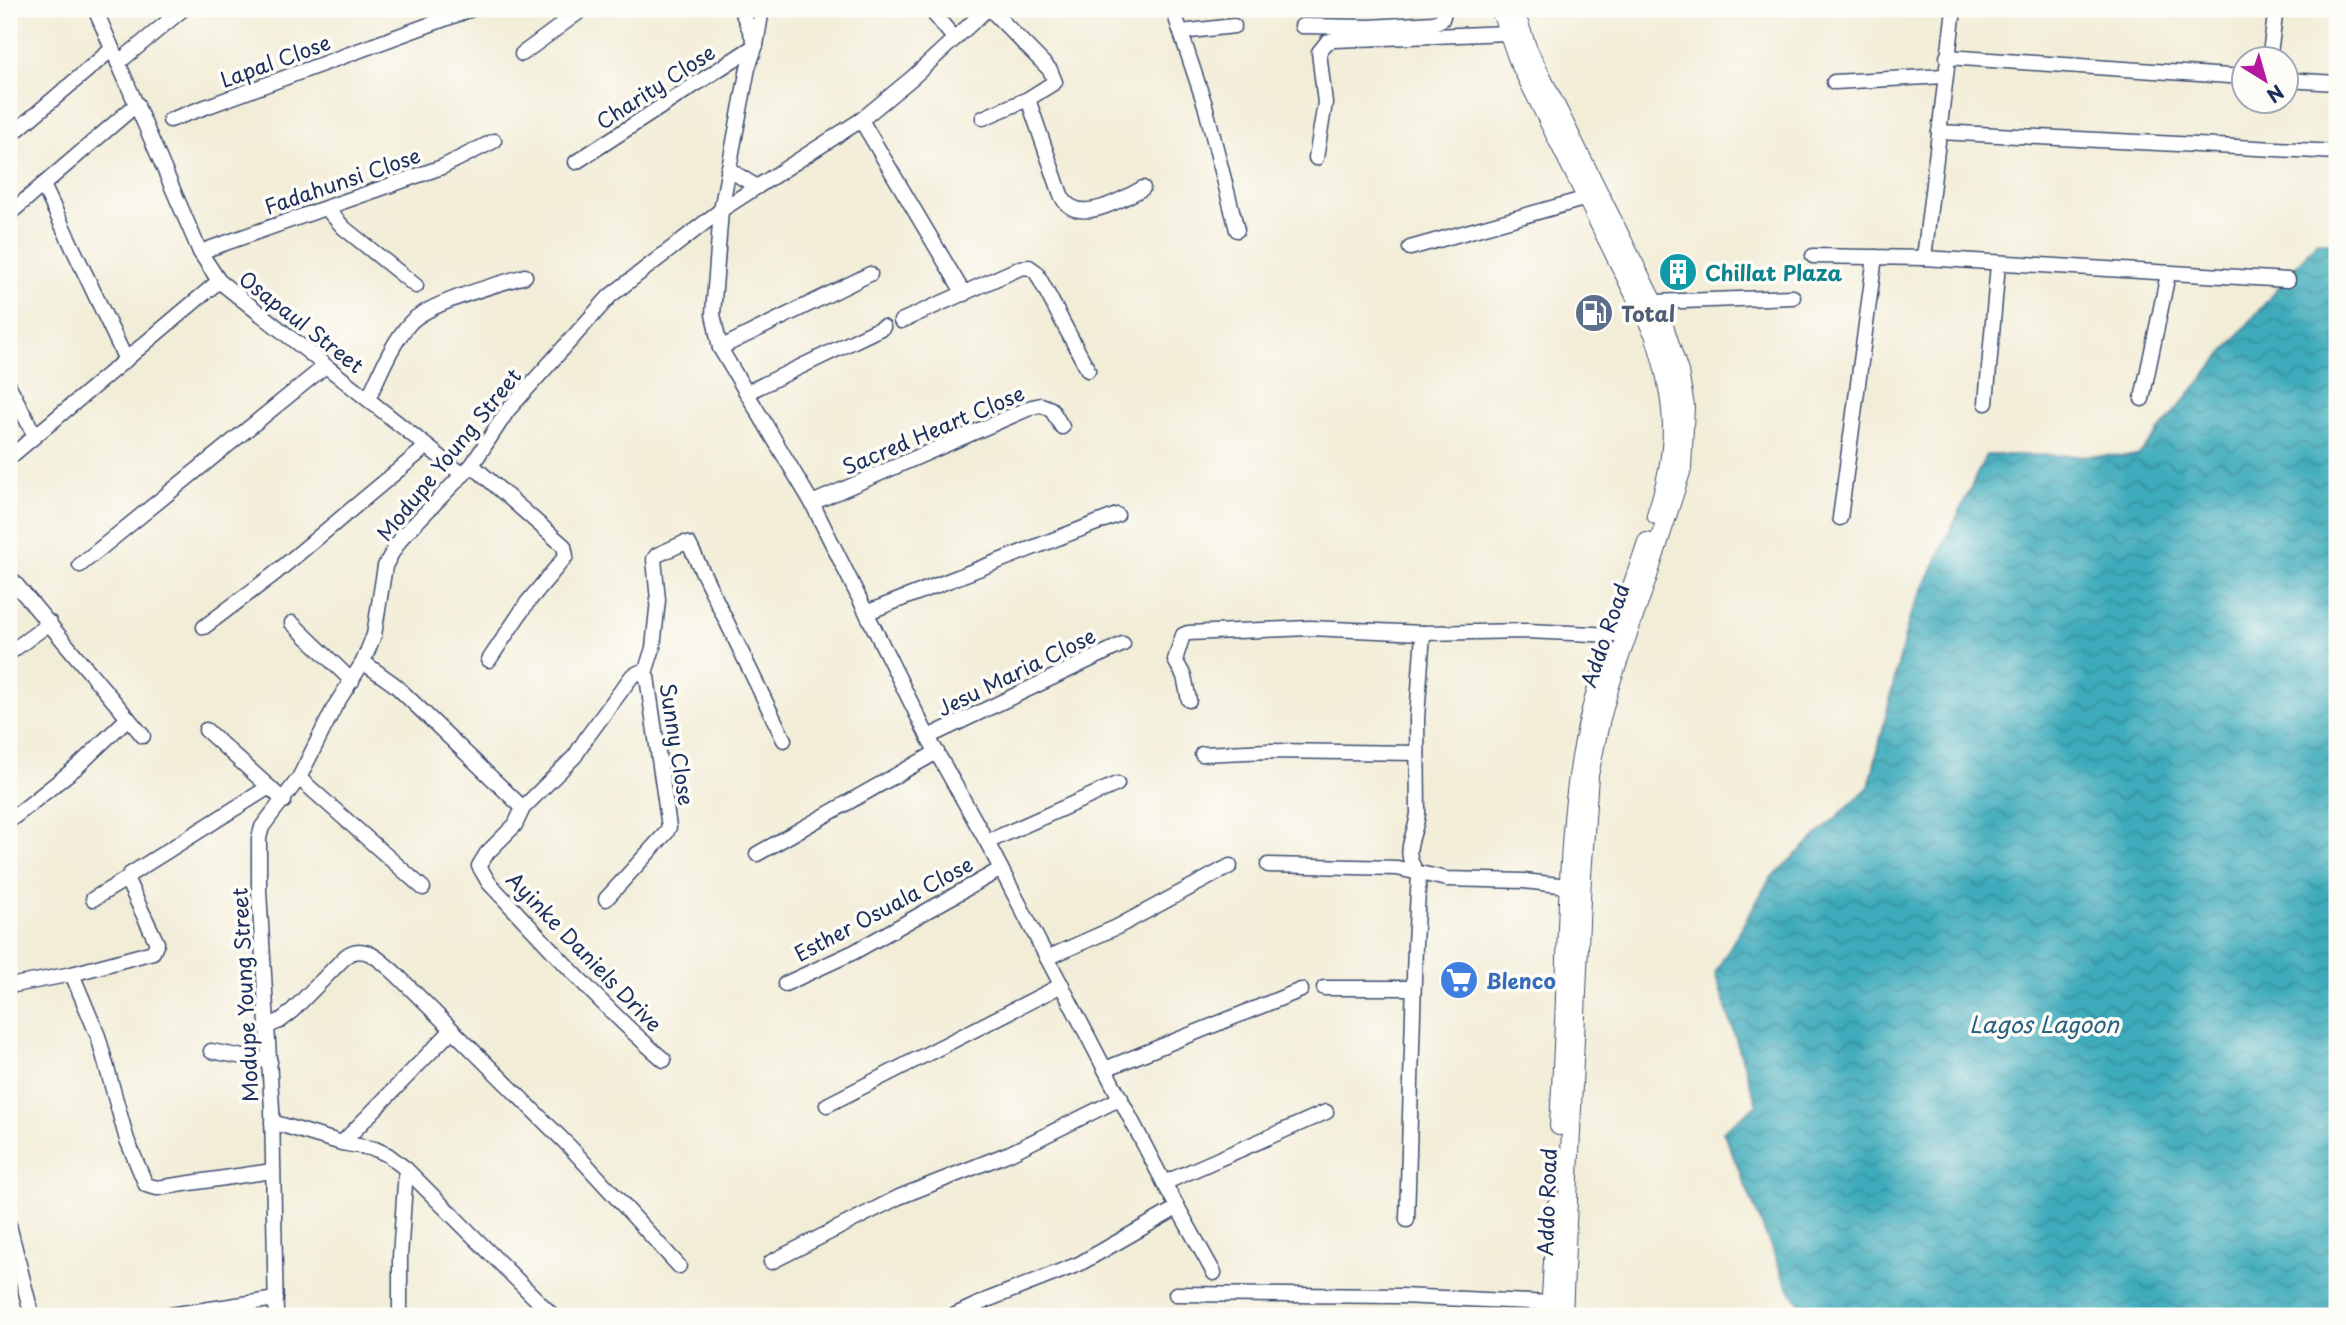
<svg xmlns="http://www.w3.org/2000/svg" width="2346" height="1325" viewBox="0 0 2346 1325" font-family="'Playpen Sans',sans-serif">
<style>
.water{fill:url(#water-waves);stroke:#2c6d8c;stroke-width:2}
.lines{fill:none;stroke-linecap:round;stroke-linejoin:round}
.minor-casing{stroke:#3b4c70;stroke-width:17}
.major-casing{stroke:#3b4c70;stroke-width:20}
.minor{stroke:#fff;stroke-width:14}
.major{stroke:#fff;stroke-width:18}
.labels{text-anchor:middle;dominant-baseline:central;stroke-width:7;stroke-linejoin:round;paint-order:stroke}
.street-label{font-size:21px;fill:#1b2f5e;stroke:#fdfcf7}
.culture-label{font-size:21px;font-weight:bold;fill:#0d838f;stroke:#fdfcf7;text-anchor:start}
.service-label{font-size:21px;font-weight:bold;fill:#4e5e75;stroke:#fdfcf7;text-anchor:start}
.shop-label{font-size:21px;font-weight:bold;fill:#366cbe;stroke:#fdfcf7;text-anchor:start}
.water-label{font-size:23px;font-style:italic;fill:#296183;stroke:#fdfcf7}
</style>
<defs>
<pattern id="water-waves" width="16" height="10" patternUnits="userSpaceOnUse" patternTransform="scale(1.75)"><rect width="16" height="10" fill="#3dabbb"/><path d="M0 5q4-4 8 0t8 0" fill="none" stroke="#328c9b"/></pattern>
</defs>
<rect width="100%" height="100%" fill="#fdfcf7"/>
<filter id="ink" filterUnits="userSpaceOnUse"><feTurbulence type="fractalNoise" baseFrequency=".0143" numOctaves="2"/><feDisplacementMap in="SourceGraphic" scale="14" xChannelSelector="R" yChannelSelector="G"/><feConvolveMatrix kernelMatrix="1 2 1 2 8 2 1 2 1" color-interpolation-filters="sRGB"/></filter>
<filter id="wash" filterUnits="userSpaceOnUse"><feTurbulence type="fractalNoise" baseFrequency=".00686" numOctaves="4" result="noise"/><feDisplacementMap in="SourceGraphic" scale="28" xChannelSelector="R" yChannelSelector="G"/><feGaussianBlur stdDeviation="1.57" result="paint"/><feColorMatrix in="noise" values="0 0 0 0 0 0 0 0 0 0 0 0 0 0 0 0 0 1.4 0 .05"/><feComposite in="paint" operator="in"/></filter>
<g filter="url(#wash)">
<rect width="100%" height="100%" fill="#f2edd7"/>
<!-- water -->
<path class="water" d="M 2317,241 L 2337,244 L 2337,1316 L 1807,1316 L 1785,1281 L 1723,1131 L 1757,1105 L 1715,973 L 1770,879 L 1869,787 L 1909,619 L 1986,455 L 2138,456 Z"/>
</g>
<g filter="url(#ink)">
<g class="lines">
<defs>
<g id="minor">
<path d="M 95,9 L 200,252 L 219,281 L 463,475"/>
<path d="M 762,9 L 756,45 L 748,68 L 721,210 L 713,314 L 720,348 L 812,503 L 928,737 L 987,842 L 1164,1183 L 1214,1273"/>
<path d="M 930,9 L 954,38"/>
<path d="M 1173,9 L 1205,105 L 1237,230"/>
<path d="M 1954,9 L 1924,258 L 2288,280"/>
<path d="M 1302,26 L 1370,27 L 1434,23 L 1442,19 L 1445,9"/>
<path d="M 1181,32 L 1234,26"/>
<path d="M 522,54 L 583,9"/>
<path d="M 1947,57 L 2244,77"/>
<path d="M 2269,60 L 2276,9"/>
<path d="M 118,63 L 183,9"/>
<path d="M 2286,80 L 2337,83"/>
<path d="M 1834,82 L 1945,76"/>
<path d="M 1028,99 L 1061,195 C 1075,228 1123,199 1143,188"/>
<path d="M 983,118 L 1028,99 L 1055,82 L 1050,70 L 990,9"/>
<path d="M 170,120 L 472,9"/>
<path d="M 861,120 L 964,294"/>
<path d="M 1939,132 L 2337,152"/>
<path d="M 9,137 L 112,49"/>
<path d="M 1316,158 L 1325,103 L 1319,52 L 1327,42 L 1334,40 L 1508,33"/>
<path d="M 576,162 L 756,45 L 741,9"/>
<path d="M 728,169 L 757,187"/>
<path d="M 43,185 L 126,360"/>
<path d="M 326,208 L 344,228 L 416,286"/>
<path d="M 9,214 L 137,104"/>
<path d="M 1410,248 L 1587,198"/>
<path d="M 200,252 L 442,167 L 494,141"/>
<path d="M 1813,256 L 1924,258"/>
<path d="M 1653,302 L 1793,297"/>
<path d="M 901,321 L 1020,268 L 1029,267 L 1036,272 L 1088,370"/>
<path d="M 720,348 L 870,274"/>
<path d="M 9,386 L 35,436"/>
<path d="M 748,392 L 883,327"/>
<path d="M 368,399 C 380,374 391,344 410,323 C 428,303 498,284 525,276"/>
<path d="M 2142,399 L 2168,274"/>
<path d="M 1986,403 L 1998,264"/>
<path d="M 9,458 L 219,281"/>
<path d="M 472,465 L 564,546 L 566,556 L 527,603 L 489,660"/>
<path d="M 812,503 L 1032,407 L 1041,405 L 1051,409 L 1062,427"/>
<path d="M 1840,518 L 1875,257"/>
<path d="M 80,565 L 324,367"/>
<path d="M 9,576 L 143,736"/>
<path d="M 868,612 L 1117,515"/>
<path d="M 292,623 L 352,681"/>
<path d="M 204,627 L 273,575 L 426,447"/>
<path d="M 9,653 L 50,623"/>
<path d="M 363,662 L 395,685 L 523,808"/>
<path d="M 645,673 L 653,648 L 658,600 L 654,559 L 657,555 L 684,543 L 689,544 L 784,740"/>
<path d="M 1189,700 L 1184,676 L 1175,660 L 1183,635 L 1188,633 L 1310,628 L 1423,633 L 1527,631 L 1615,635"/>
<path d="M 206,730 L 269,787"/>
<path d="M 928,737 L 1123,644"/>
<path d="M 1202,754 L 1269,751 L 1417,753"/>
<path d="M 299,778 L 423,888"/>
<path d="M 9,821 L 78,766 L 128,718"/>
<path d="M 987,842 L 1117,784"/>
<path d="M 757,854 L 937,752"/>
<path d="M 1268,865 L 1397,868 L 1447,879 L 1524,881 L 1568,886"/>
<path d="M 93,899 L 128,878"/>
<path d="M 606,899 L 666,833 L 669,827 L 647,677 L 640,672 L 632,676 L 587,737 L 575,756 L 523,808 L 515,825 L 487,853 L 479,866 L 489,883 C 546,943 601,1006 664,1060"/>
<path d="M 1047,958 L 1117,927 L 1230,866"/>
<path d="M 72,974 L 98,1036 L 127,1140 L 146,1185 L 157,1188 L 272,1171"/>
<path d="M 785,984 L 854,952 L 1001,869"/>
<path d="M 9,986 L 72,974 L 153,952 L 157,943 L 127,880 L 129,875 L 269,787 L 284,801"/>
<path d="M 1324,988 L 1413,988"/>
<path d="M 268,1026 L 280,1021 L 289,1014 L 346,956 C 364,942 381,961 395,973 L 570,1147 L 679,1266"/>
<path d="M 211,1051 L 270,1062"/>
<path d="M 1105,1069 L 1301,990"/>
<path d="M 827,1105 L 1062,985"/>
<path d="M 272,1122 L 342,1143 L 375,1149 L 388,1155 L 406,1169 L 553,1316"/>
<path d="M 342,1143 L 452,1030"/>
<path d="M 1164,1183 L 1326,1112"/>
<path d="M 1407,1220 L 1415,944 L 1419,875 C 1399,851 1416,837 1418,813 L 1417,718 L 1423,633"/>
<path d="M 9,1225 L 32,1316"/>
<path d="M 771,1262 L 899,1197 L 1010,1153 L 1121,1098"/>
<path d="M 1176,1294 L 1401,1296 L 1551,1303"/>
<path d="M 163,1316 L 276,1299"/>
<path d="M 276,1316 L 272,1109 L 259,891 L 259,838 L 262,827 L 299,778 L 335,706 L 363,662 L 374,635 L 385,566 L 392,553 L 402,537 L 472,465 L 508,410 L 610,296 L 721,210 L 861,120 L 912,78 L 987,9"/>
<path d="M 400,1316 L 400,1257 L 406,1169"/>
<path d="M 953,1316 L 987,1300 L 1079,1264 L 1177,1208"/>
</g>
<g id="major">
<path d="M 1500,9 L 1518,60 L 1654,334 C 1676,402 1679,446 1656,515"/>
<path d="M 1514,9 L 1528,50 L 1662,320 L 1679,372 L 1685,406 L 1682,469 L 1647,579 L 1611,682 L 1601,718 L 1589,775 L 1582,876 L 1563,1316"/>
<path d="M 1619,625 L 1647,542"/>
<path d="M 1559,1126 C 1562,1071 1565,1016 1566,960 C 1569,860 1571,757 1606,661"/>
<path d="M 1550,1316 L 1556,1206"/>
</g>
</defs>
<!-- minor casing -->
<use href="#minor" class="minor-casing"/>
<!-- major casing -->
<use href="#major" class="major-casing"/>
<!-- minor -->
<use href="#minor" class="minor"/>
<!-- major -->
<use href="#major" class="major"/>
</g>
</g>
<!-- icons -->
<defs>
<symbol id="building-disc" viewBox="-11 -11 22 22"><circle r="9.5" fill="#0f9aa8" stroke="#fdfcf7"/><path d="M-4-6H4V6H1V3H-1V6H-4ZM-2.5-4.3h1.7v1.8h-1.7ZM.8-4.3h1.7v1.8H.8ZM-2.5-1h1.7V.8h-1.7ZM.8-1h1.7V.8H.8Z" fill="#fff"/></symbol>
<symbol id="fuel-disc" viewBox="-11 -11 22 22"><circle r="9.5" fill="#5c6f8a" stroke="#fdfcf7"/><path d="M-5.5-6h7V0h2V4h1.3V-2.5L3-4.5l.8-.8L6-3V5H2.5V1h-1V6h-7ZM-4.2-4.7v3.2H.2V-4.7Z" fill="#fff"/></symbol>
<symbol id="supermarket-disc" viewBox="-11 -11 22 22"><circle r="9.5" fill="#3f7fe0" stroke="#fdfcf7"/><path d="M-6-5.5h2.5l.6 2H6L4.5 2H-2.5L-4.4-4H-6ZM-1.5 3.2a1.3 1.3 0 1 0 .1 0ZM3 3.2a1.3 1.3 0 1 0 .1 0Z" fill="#fff"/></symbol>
</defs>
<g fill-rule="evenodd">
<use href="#building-disc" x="1656" y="250" width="44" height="44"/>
<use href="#fuel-disc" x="1572" y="291" width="44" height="44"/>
<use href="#supermarket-disc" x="1437" y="958" width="44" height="44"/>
</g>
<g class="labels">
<!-- street labels -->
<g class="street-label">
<text transform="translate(275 60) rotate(-20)">Lapal Close</text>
<text transform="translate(655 86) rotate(-33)">Charity Close</text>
<text transform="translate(342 180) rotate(-19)">Fadahunsi Close</text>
<text transform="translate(302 321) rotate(38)">Osapaul Street</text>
<text transform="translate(933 429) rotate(-23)">Sacred Heart Close</text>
<text transform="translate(448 454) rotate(-51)">Modupe Young Street</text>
<text transform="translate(1604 635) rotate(-71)">Addo Road</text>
<text transform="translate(1016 671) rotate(-26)">Jesu Maria Close</text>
<text transform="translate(678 744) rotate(81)">Sunny Close</text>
<text transform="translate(883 908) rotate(-28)">Esther Osuala Close</text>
<text transform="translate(585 951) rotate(46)">Ayinke Daniels Drive</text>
<text transform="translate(244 995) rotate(-93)">Modupe Young Street</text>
<text transform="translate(1546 1202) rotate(-88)">Addo Road</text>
</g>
<!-- culture labels -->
<g class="culture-label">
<text x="1705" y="272">Chillat Plaza</text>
</g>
<!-- service labels -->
<g class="service-label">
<text x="1621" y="313">Total</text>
</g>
<!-- shop labels -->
<g class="shop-label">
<text x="1486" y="980">Blenco</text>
</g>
<!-- water labels -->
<g class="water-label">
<text x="2044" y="1023">Lagos Lagoon</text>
</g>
</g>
<!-- margin -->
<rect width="2346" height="1325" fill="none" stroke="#fdfcf7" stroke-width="35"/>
<!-- north arrow -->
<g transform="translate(2265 80) rotate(143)"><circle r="33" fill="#fdfcf7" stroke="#a3aaba" stroke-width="2"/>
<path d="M0-5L12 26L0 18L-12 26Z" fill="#b5179e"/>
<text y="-10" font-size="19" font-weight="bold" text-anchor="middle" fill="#1b2f5e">N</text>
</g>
</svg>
